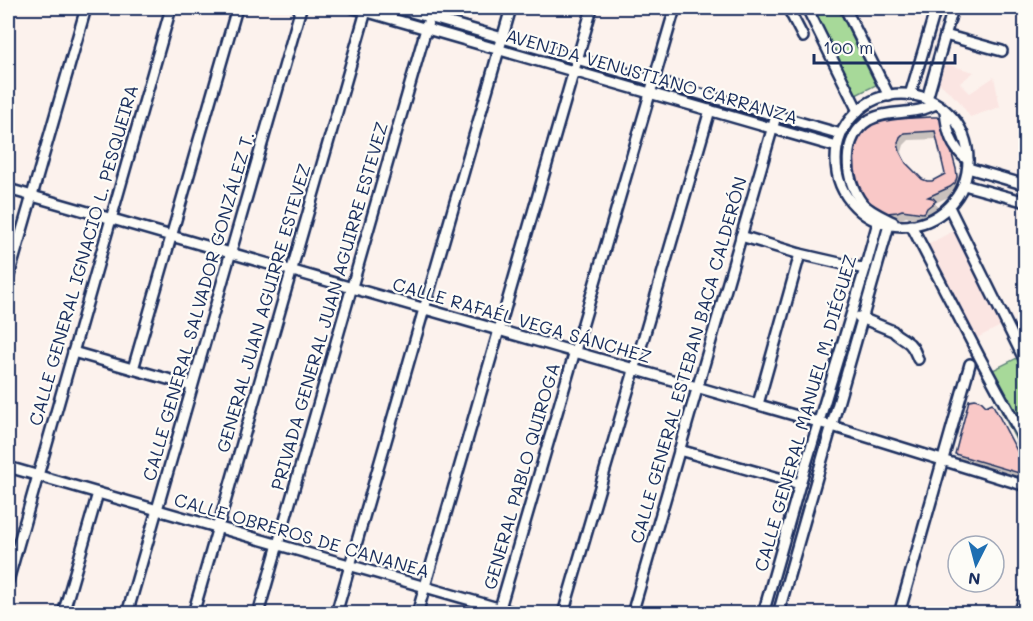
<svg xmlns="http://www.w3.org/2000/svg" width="1033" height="621" viewBox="0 0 1033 621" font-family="Mali,sans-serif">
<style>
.built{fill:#fbe5e2}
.green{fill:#a7d999;stroke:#61847c;stroke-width:1.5}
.shadow{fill:#0003;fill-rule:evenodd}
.building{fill:#f9c8c7;stroke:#1b2f5e;stroke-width:1.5;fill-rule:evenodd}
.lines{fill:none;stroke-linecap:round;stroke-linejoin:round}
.minor-casing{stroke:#1b2f5e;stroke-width:14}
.minor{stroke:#fdfcf7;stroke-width:9}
.labels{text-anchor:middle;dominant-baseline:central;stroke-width:4.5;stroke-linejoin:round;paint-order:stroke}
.street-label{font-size:18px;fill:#1b2f5e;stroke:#fdfcf7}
</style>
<rect width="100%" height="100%" fill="#fcf2ed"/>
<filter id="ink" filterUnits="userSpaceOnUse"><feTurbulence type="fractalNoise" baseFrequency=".0167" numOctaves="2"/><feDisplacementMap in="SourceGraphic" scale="12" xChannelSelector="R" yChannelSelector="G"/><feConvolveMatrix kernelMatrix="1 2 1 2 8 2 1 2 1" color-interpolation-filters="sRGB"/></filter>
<g filter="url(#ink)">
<!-- built -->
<g class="built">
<path d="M 942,63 L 974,72 L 960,83 L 970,93 L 994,77 L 1000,107 L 970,117 L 959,101 L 936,80 Z"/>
<path d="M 955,230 L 1003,325 L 975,339 L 927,245 Z"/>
</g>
<!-- green -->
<g class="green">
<path d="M 813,8 L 838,8 L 876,85 L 856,95 Z"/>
<path d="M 1025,354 L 1025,458 L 983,375 Z"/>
</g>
<!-- shadow -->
<g class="shadow">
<path d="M 931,118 L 948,134 L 961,186 L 959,191 L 955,194 L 935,203 L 939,210 L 931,216 L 929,220 L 906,217 L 902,219 L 892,220 L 881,217 L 856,143 ZM 938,139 L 946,175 L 932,182 L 926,183 L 906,165 L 902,152 L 904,145 L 909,140 Z"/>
<path d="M 957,454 L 1026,470 L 1026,480 L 961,461 Z"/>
</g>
<!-- building -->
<g class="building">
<path d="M 931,117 L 937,117 L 941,120 L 944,125 L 956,169 L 957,177 L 955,183 L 950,187 L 928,197 L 933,198 L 936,201 L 927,208 L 925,212 L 923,213 L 902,210 L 897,212 L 887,213 L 875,210 L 858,193 L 851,170 L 855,143 L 860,132 L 867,126 L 877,120 ZM 935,131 L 945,174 L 932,181 L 927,181 L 922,179 L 906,163 L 900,152 L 898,143 L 900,137 L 904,133 Z"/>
<path d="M 975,399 L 981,401 L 986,406 L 992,403 L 1026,468 L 1026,475 L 955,454 L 969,400 Z"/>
</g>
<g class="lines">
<defs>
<g id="minor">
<path d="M 354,8 L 837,147"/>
<path d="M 397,8 L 841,134"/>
<path d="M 788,8 L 803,37"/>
<path d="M 807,8 L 858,111"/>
<path d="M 845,8 L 889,96"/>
<path d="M 8,14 L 9,8"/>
<path d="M 945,35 L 1002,51"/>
<circle cx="902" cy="160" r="66"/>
<path d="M 910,95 L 936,8"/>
<path d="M 927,99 L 953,8"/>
<path d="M 945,111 C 947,131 951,148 968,160"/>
<path d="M 968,168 L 1026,185"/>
<path d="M 964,185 L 1026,202"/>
<path d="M 8,189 L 832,426 L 1026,486"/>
<path d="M 949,207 L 1026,363"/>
<path d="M 893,222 C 883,217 870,212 862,203 C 844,180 841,137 869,120 C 885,111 906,114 923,109 C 927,108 931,106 936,104"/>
<path d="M 911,225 L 980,358 L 1026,443"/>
<path d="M 741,236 L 800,254 L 865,269"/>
<path d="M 8,279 L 86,8"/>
<path d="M 859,317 L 893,331 C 897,336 901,337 906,341 C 913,345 915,352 918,359"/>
<path d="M 73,352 L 192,386"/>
<path d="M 133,369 L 237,8"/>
<path d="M 758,404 L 800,254"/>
<path d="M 679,450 L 800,484"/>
<path d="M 8,467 L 519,614"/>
<path d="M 8,581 L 171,8"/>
<path d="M 500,608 L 675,8"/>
<path d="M 63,614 L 98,493"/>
<path d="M 127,614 L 301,8"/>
<path d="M 193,614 L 366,11"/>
<path d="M 258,614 L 432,8"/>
<path d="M 336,614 L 511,8"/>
<path d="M 417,614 L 592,8"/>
<path d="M 563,614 L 710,110"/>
<path d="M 632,614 L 776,116"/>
<path d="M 763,614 L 800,484 L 865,269 L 878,222"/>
<path d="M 778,614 L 889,225"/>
<path d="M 899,614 L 970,364"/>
<path d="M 1019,614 L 1026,592"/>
</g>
</defs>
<!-- minor casing -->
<use href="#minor" class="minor-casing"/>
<!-- minor -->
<use href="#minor" class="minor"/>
</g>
</g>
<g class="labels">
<!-- street labels -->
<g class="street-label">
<text transform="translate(652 76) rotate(16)">AVENIDA VENUSTIANO CARRANZA</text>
<text transform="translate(83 255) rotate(-74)">CALLE GENERAL IGNACIO L. PESQUEIRA</text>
<text transform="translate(198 306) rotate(-74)">CALLE GENERAL SALVADOR GONZÁLEZ T.</text>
<text transform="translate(329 306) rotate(-74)">PRIVADA GENERAL JUAN AGUIRRE ESTEVEZ</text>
<text transform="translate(263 308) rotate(-74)">GENERAL JUAN AGUIRRE ESTEVEZ</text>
<text transform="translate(522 320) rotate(16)">CALLE RAFAÉL VEGA SÁNCHEZ</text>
<text transform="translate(688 360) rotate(-74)">CALLE GENERAL ESTEBAN BACA CALDERÓN</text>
<text transform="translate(805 413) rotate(-74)">CALLE GENERAL MANUEL M. DIÉGUEZ</text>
<text transform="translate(521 476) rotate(-74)">GENERAL PABLO QUIROGA</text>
<text transform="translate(302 535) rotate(16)">CALLE OBREROS DE CANANEA</text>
</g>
</g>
<!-- margin -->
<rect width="1033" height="621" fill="none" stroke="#fdfcf7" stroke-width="30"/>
<rect x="15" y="15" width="1003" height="591" fill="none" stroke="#1b2f5e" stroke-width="2" filter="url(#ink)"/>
<!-- north arrow -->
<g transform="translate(976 564) rotate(186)"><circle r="28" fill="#fdfcf7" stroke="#a3aaba" stroke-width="1.5"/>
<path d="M0-4.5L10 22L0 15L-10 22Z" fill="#1f6fb2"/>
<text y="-9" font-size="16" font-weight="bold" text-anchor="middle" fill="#1b2f5e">N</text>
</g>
<!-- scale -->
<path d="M814 54v9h141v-9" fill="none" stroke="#1b2f5e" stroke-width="3"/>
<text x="823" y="54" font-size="18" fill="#1b2f5e" stroke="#fdfcf7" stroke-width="4.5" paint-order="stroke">100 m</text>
</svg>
